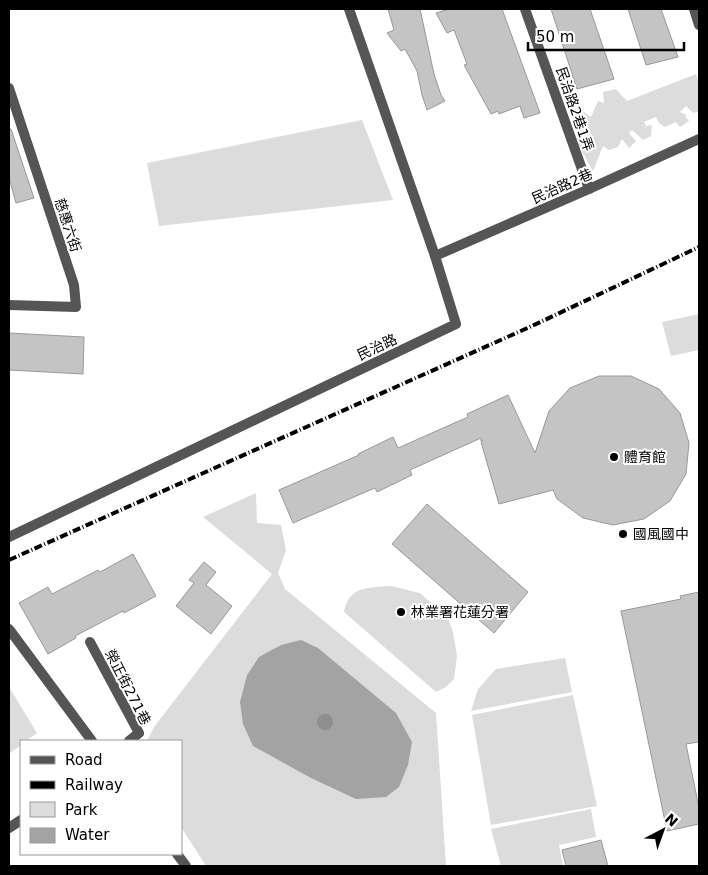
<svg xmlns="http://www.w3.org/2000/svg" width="708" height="875" viewBox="0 0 708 875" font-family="'DejaVu Sans','Noto Sans TC',sans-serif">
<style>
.green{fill:#dcdcdc}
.water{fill:#a3a3a3}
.building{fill:#c4c4c4;stroke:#999}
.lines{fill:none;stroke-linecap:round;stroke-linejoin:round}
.service{stroke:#555;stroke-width:10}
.minor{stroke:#555;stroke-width:10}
.rail{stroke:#000;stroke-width:4;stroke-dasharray:8 2.5 1 2.5;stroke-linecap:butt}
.tree{fill:#8f8f8f}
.poi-dot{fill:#000;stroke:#fff;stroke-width:2}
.labels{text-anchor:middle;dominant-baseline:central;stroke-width:4;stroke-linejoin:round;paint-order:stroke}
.street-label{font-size:14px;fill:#000;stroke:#fff}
.poi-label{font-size:14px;fill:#000;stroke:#fff;text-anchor:start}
</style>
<rect width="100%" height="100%" fill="#fff"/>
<!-- green -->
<g class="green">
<path d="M 696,74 L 699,81 L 699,111 L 693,113 L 686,106 L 680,112 L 687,115 L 685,116 L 689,121 L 680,127 L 676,122 L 665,127 L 659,123 L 656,117 L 644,122 L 646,126 L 652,125 L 651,136 L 643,140 L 632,130 L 629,133 L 636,141 L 629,148 L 622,139 L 618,147 L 609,150 L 603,146 L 593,171 L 575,139 L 592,135 L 571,120 L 584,112 L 591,117 L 598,101 L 604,103 L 603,92 L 616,89 L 627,101 Z"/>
<path d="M 362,120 L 393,200 L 159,226 L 147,163 Z"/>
<path d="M 699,314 L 699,350 L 671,356 L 662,322 Z"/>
<path d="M 256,493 L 257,523 L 281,525 L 286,550 L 278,573 L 285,589 L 436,713 L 446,866 L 206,866 L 181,827 L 181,741 L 147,741 L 154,727 L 272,574 L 203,517 Z"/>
<path d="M 391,586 L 420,593 L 448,618 L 453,632 L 457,656 L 454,679 L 446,687 L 436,692 L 344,612 C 349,585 369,588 391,586 Z"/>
<path d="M 565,658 L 572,692 L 471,711 L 478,689 L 496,669 Z"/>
<path d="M 9,687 L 37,733 L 26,741 L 21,741 L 21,745 L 9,754 Z"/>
<path d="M 573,695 L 597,806 L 491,825 L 472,715 Z"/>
<path d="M 591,809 L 596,837 L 559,845 L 563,866 L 501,866 L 491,829 Z"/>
</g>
<!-- water -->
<path class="water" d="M 301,640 L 318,648 L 396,713 L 412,742 L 408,765 L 399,787 L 386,797 L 356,799 L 311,778 L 253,746 L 243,724 L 240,702 L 247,675 L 259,657 L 281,645 Z"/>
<!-- building -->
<g class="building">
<path d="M 388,9 L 420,9 L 434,74 L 441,95 L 445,101 L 427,110 L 422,95 L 417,71 L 405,49 L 401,51 L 387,33 L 394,30 Z"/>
<path d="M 449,9 L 502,9 L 540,113 L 524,118 L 520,106 L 499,114 L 498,111 L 491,114 L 464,65 L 467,64 L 454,30 L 447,33 L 436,13 Z"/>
<path d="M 551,9 L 590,9 L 614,79 L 577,89 Z"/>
<path d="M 628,9 L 661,9 L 678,57 L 646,65 Z"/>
<path d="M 9,129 L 11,129 L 34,198 L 16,203 L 9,178 Z"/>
<path d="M 9,333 L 84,337 L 83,374 L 9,370 Z"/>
<path d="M 599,376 L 631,376 L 659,389 L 680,413 L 689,443 L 686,474 L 670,501 L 644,519 L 613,525 L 583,518 L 557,499 L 553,490 L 499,504 L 481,442 L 483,440 L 481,441 L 481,438 L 410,470 L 412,475 L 377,492 L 375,488 L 293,523 L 279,490 L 359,455 L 358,454 L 393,437 L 398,448 L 468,417 L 467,414 L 508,395 L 535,453 L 549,411 L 570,388 Z"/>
<path d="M 427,504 L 528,592 L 494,633 L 392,544 Z"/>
<path d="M 133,554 L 156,596 L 124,613 L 123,611 L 75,636 L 76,638 L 48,654 L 19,603 L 48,587 L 52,594 L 98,570 L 100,572 Z"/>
<path d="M 204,562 L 216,572 L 206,585 L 232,606 L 211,634 L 176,606 L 194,583 L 189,580 Z"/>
<path d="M 699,592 L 699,742 L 686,744 L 699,808 L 699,824 L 667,831 L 621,611 L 681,599 L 680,596 Z"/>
<path d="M 601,840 L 608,866 L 566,866 L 562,850 Z"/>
</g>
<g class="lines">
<!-- service -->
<g class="service">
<path d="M 90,642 L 139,733 L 129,741"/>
<path d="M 9,828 L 21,820"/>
</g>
<!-- minor -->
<g class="minor">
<path d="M 525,9 L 589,189"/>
<path d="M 694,9 L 699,25"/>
<path d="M 9,88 L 74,285 L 76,307 L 9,305"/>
<path d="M 435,256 L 589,189 L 699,139"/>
<path d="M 9,537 L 456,324 L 435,256 L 349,9"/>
<path d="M 9,629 L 92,741"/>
<path d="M 177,854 L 186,866"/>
</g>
<!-- rail -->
<path class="rail" d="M 9,560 L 532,326 L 699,247"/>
</g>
<!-- trees -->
<circle class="tree" cx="325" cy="722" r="8"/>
<!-- markers -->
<g class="poi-dot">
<circle cx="614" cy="457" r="5"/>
<circle cx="623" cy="534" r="5"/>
<circle cx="401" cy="612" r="5"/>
</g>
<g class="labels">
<!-- street labels -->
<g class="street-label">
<text transform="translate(575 109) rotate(71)">民治路2巷1弄</text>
<text transform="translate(562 186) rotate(-24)">民治路2巷</text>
<text transform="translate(68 225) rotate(72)">慈惠六街</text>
<text transform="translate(377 347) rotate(-25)">民治路</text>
<text transform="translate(128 687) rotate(63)">榮正街271巷</text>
</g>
<!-- poi labels -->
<g class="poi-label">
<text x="624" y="457">體育館</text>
<text x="633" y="534">國風國中</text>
<text x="411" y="612">林業署花蓮分署</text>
</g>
</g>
<!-- border -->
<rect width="708" height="875" fill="none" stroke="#000000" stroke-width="20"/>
<!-- legend -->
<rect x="20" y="740" width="162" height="115" fill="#ffffff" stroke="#999999"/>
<rect x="30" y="756" width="25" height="8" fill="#555555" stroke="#999999"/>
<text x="65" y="765" font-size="15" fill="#000000">Road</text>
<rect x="30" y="781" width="25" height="8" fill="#000000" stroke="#999999"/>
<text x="65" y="790" font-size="15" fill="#000000">Railway</text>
<rect x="30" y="802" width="25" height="15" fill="#dcdcdc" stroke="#999999"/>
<text x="65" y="815" font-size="15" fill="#000000">Park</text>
<rect x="30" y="828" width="25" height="15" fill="#a3a3a3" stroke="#999999"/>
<text x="65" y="840" font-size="15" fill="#000000">Water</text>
<!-- north arrow -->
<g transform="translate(663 830) rotate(41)" stroke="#ffffff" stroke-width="4" paint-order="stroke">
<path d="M0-4L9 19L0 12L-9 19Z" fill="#000000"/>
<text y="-8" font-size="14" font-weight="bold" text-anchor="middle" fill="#000000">N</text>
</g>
<!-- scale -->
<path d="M528 42v8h156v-8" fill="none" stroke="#000000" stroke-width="2.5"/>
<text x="536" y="42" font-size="15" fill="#000000" stroke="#ffffff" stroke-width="4" paint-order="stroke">50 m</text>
</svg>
